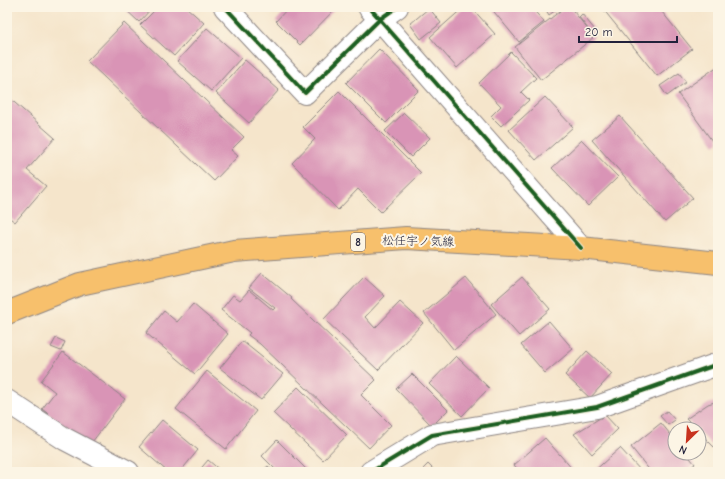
<svg xmlns="http://www.w3.org/2000/svg" width="725" height="479" viewBox="0 0 725 479" font-family="'Comic Neue','Klee One',sans-serif">
<style>
.building{fill:#d994b6}
.lines{fill:none;stroke-linecap:round;stroke-linejoin:round}
.minor-casing{stroke:#8c8483;stroke-width:24}
.major-casing{stroke:#8c8483;stroke-width:24}
.minor{stroke:#fff;stroke-width:22}
.major{stroke:#f7c06c;stroke-width:22}
.cycleway-casing{stroke:#fcf5e5;stroke-width:6}
.cycleway{stroke:#1b5e20;stroke-width:4}
.labels{text-anchor:middle;dominant-baseline:central;stroke-width:4;stroke-linejoin:round;paint-order:stroke}
.shield{fill:#fcf5e5;stroke:#63616e;stroke-width:1}
.shield-label{font-size:11px;font-weight:bold;fill:#22223b}
.street-label{font-size:12px;fill:#22223b;stroke:#fcf5e5}
</style>
<rect width="100%" height="100%" fill="#fcf5e5"/>
<filter id="ink" filterUnits="userSpaceOnUse"><feTurbulence type="fractalNoise" baseFrequency=".025" numOctaves="2"/><feDisplacementMap in="SourceGraphic" scale="8" xChannelSelector="R" yChannelSelector="G"/><feConvolveMatrix kernelMatrix="1 2 1 2 8 2 1 2 1" color-interpolation-filters="sRGB"/></filter>
<filter id="wash" filterUnits="userSpaceOnUse"><feTurbulence type="fractalNoise" baseFrequency=".012" numOctaves="4" result="noise"/><feDisplacementMap in="SourceGraphic" scale="16" xChannelSelector="R" yChannelSelector="G"/><feGaussianBlur stdDeviation="0.9" result="paint"/><feColorMatrix in="noise" values="0 0 0 0 0 0 0 0 0 0 0 0 0 0 0 0 0 1.4 0 .05"/><feComposite in="paint" operator="in"/></filter>
<g filter="url(#wash)">
<rect width="100%" height="100%" fill="#f5e5cb"/>
<g id="blocks">
<!-- building -->
<g class="building">
<path d="M 123,7 L 153,7 L 139,22 Z"/>
<path d="M 158,7 L 186,7 L 204,23 L 174,56 L 140,25 Z"/>
<path d="M 289,7 L 337,7 L 300,45 L 276,21 Z"/>
<path d="M 464,7 L 471,7 L 495,34 L 457,68 L 430,37 Z"/>
<path d="M 490,7 L 531,7 L 544,22 L 519,42 Z"/>
<path d="M 544,7 L 560,7 L 549,15 Z"/>
<path d="M 565,7 L 570,7 L 594,37 L 541,80 L 515,47 Z"/>
<path d="M 572,7 L 581,7 L 575,11 Z"/>
<path d="M 606,7 L 658,7 L 692,49 L 657,76 L 603,9 Z"/>
<path d="M 429,8 L 441,23 L 421,39 L 410,24 Z"/>
<path d="M 582,14 L 595,30 L 591,33 L 579,17 Z"/>
<path d="M 124,23 L 244,137 L 231,150 L 238,156 L 214,181 L 87,61 Z"/>
<path d="M 207,28 L 241,58 L 211,91 L 177,61 Z"/>
<path d="M 379,49 L 419,90 L 386,123 L 346,83 Z"/>
<path d="M 511,52 L 536,78 L 521,92 L 529,100 L 501,126 L 491,116 L 501,106 L 479,83 Z"/>
<path d="M 245,60 L 279,90 L 249,123 L 216,93 Z"/>
<path d="M 718,66 L 718,142 L 715,145 L 678,94 Z"/>
<path d="M 679,73 L 686,82 L 667,96 L 660,86 Z"/>
<path d="M 339,91 L 421,173 L 381,212 L 358,189 L 338,210 L 292,163 L 315,139 L 303,127 Z"/>
<path d="M 7,96 L 55,138 L 27,170 L 46,186 L 15,222 L 7,216 Z"/>
<path d="M 545,97 L 573,127 L 536,160 L 509,130 Z"/>
<path d="M 404,113 L 430,138 L 411,157 L 385,131 Z"/>
<path d="M 620,116 L 693,198 L 665,222 L 592,140 Z"/>
<path d="M 582,140 L 618,177 L 588,206 L 552,168 Z"/>
<path d="M 262,273 L 292,298 L 291,299 L 376,380 L 361,395 L 391,425 L 369,448 L 260,344 L 248,335 L 250,333 L 221,310 L 233,295 L 240,300 L 249,290 L 273,310 L 275,308 L 249,288 Z"/>
<path d="M 364,277 L 385,296 L 365,317 L 375,328 L 400,302 L 423,323 L 378,370 L 324,319 Z"/>
<path d="M 522,277 L 550,309 L 519,336 L 491,304 Z"/>
<path d="M 466,278 L 496,314 L 454,350 L 424,313 Z"/>
<path d="M 193,304 L 228,334 L 195,374 L 146,333 L 164,311 L 177,322 Z"/>
<path d="M 549,321 L 573,349 L 545,373 L 521,345 Z"/>
<path d="M 56,338 L 65,342 L 61,351 L 51,347 Z"/>
<path d="M 242,341 L 283,374 L 261,400 L 220,368 Z"/>
<path d="M 587,351 L 612,374 L 590,398 L 565,375 Z"/>
<path d="M 63,352 L 125,399 L 89,446 L 42,409 L 55,392 L 41,381 Z"/>
<path d="M 456,356 L 489,388 L 462,416 L 429,384 Z"/>
<path d="M 207,371 L 256,411 L 226,449 L 176,409 Z"/>
<path d="M 412,374 L 448,410 L 432,426 L 396,389 Z"/>
<path d="M 298,387 L 347,435 L 323,460 L 273,413 Z"/>
<path d="M 718,401 L 718,451 L 699,432 L 699,429 L 696,429 L 686,419 L 708,404 Z"/>
<path d="M 667,411 L 675,420 L 668,425 L 660,416 Z"/>
<path d="M 605,415 L 618,429 L 592,454 L 574,434 Z"/>
<path d="M 162,420 L 198,450 L 180,472 L 168,472 L 139,447 Z"/>
<path d="M 661,423 L 675,440 L 675,453 L 686,453 L 695,464 L 685,472 L 651,472 L 631,447 Z"/>
<path d="M 545,438 L 575,472 L 520,472 L 514,465 Z"/>
<path d="M 277,440 L 309,472 L 278,472 L 262,456 Z"/>
<path d="M 620,448 L 642,472 L 593,472 Z"/>
<path d="M 208,460 L 222,472 L 198,472 Z"/>
<path d="M 428,464 L 436,472 L 420,472 Z"/>
<path d="M 268,466 L 274,472 L 261,472 Z"/>
</g>
</g>
</g>
<g filter="url(#ink)">
<use href="#blocks" fill-opacity="0" stroke="#8c8483" stroke-width="1"/>
<g class="lines">
<defs>
<g id="minor">
<path d="M 225,7 L 305,93 L 380,19 L 397,7"/>
<path d="M 369,7 L 581,248"/>
<path d="M 7,401 L 65,439 L 128,472"/>
<path d="M 371,472 L 432,435 L 597,407 L 718,364"/>
</g>
<path id="major" d="M 7,313 L 80,284 L 234,251 L 406,238 L 581,248 L 718,263"/>
</defs>
<!-- minor casing -->
<use href="#minor" class="minor-casing"/>
<!-- major casing -->
<use href="#major" class="major-casing"/>
<!-- minor -->
<use href="#minor" class="minor"/>
<!-- major -->
<use href="#major" class="major"/>
<defs>
<g id="cycleway">
<path d="M 225,7 L 305,93 L 380,19 L 397,7"/>
<path d="M 369,7 L 581,248"/>
<path d="M 371,472 L 432,435 L 597,407 L 718,364"/>
</g>
</defs>
<!-- cycleway casing -->
<use href="#cycleway" class="cycleway-casing"/>
<!-- cycleway -->
<use href="#cycleway" class="cycleway"/>
</g>
</g>
<g class="labels">
<!-- shield labels -->
<rect class="shield" x="351" y="233" width="14" height="18" rx="3"/>
<g class="shield-label">
<text x="358" y="242">8</text>
</g>
<!-- street labels -->
<g class="street-label">
<text transform="translate(418 241) rotate(1)">松任宇ノ気線</text>
</g>
</g>
<!-- margin -->
<rect width="725" height="479" fill="none" stroke="#fcf5e5" stroke-width="24"/>
<!-- north arrow -->
<g transform="translate(687 441) rotate(205)"><circle r="19" fill="#fcf5e5" stroke="#a5a1a1"/>
<path d="M0-3L7 15L0 10L-7 15Z" fill="#c8321e"/>
<text y="-6" font-size="11" font-weight="bold" text-anchor="middle" fill="#22223b">N</text>
</g>
<!-- scale -->
<path d="M579 36v6h98v-6" fill="none" stroke="#22223b" stroke-width="2"/>
<text x="585" y="36" font-size="12" fill="#22223b" stroke="#fcf5e5" stroke-width="3" paint-order="stroke">20 m</text>
</svg>
